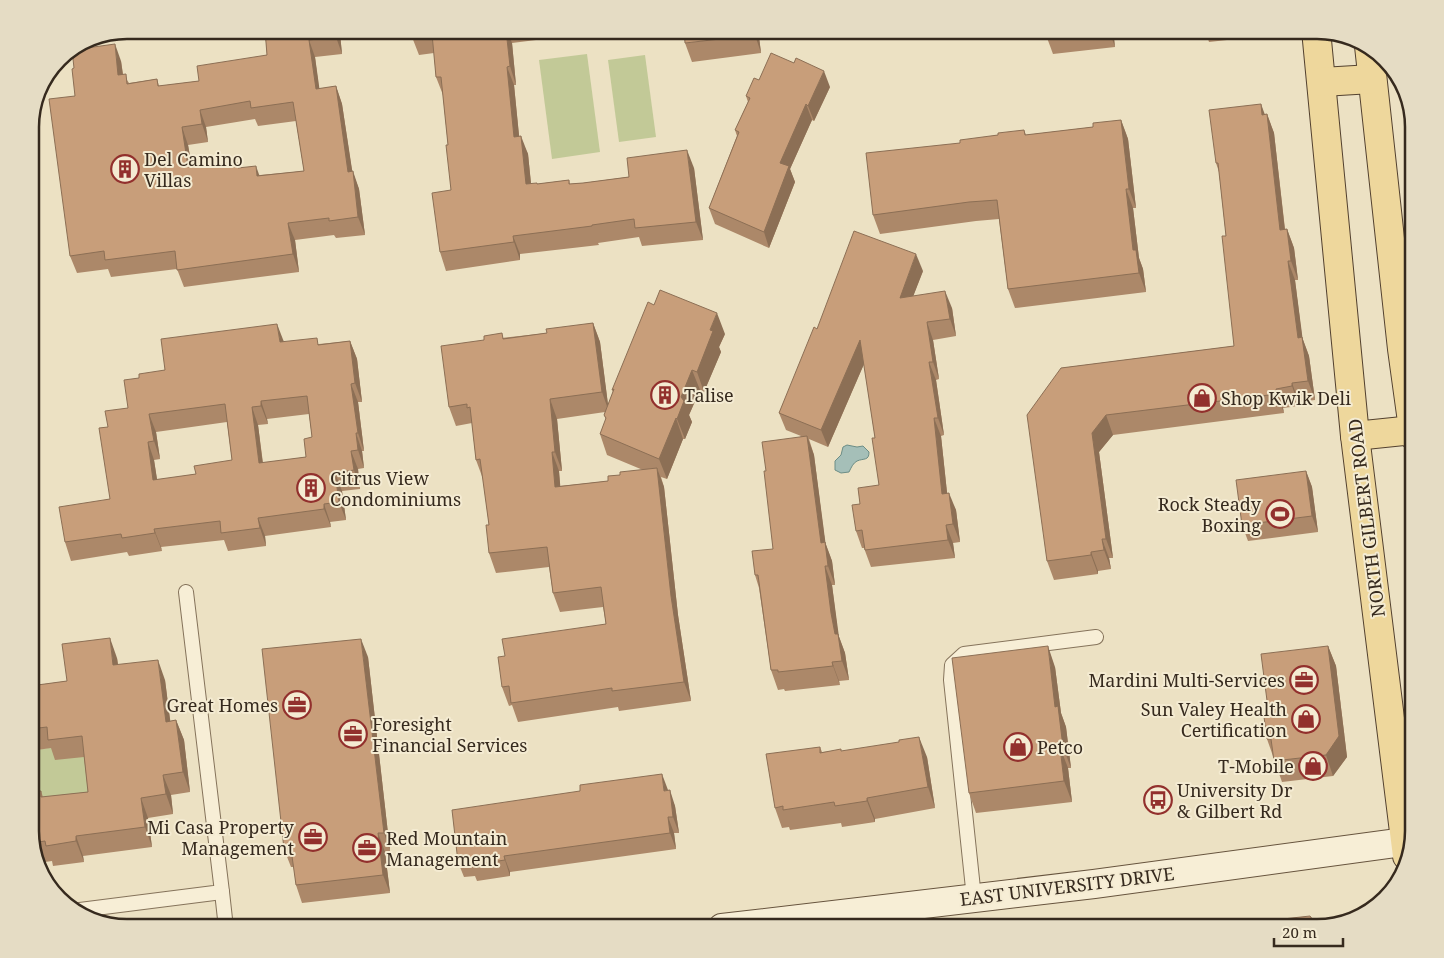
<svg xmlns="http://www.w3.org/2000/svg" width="1444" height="958" viewBox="0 0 1444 958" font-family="'Noto Serif',serif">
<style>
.green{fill:#c2c997}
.water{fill:#a5bfb8;stroke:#6c8d86}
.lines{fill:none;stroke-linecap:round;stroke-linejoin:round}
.lane-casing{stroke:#85735b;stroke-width:16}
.secondary-casing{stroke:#67543e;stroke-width:30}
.primary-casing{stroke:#53412f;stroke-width:30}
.lane{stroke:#f7eed6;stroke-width:14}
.secondary{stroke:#f7eed6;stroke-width:28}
.primary{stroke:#eed79c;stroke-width:28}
.wall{fill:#ac8869;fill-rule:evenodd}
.shaded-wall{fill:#8c6f55}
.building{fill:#c89e7a;stroke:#8c6f55;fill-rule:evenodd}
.labels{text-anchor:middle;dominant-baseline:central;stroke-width:4;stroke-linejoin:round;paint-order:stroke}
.poi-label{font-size:18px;fill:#362a1e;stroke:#f4ebd2;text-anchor:start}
.street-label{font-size:18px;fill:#362a1e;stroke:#f4ebd2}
.rim{fill:none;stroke:#362a1e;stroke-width:2.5}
</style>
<rect width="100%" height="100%" fill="#ece1c3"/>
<!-- green -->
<g class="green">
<path d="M 587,54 L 600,152 L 552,159 L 539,60 Z"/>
<path d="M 645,55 L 656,137 L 619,142 L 608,60 Z"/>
<path d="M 54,747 L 72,751 L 132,781 L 30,813 L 30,751 Z"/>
</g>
<!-- water -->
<path class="water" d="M 847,445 L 857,447 L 863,446 L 869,452 C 869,461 864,458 857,461 C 853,463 851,468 849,472 L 841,473 L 835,470 L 835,461 L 841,455 L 843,447 Z"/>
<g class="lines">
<defs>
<g id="lane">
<path d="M 222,892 L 226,928"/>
<path d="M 974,898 L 951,680 L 952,665 L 964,654 L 1096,637"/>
<path d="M 72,911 L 222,892 L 186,592"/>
</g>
<path id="secondary" d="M 722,928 L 1094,884 L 1411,841"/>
<g id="primary">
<path d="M 1316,30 L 1355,436 L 1407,856"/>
<path d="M 1369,46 L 1402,349 L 1414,436"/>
<path d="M 1322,82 L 1372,79"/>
<path d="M 1355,436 L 1413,430"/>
</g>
</defs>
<!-- lane casing -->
<use href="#lane" class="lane-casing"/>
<!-- secondary casing -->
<use href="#secondary" class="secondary-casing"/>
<!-- primary casing -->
<use href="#primary" class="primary-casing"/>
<!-- lane -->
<use href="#lane" class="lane"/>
<!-- secondary -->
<use href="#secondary" class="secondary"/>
<!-- primary -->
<use href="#primary" class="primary"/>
</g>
<!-- wall -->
<g class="wall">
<path d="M 265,30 L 340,34 L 342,54 L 315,57 L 319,89 L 336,86 L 342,104 L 352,171 L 359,189 L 365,235 L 336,238 L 334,235 L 295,240 L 299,272 L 184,287 L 177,269 L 111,277 L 108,269 L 77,273 L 70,256 L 75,96 L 74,68 L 121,61 L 123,74 L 129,83 L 157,79 L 159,86 L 199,81 L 267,55 ZM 255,119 L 258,126 L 296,121 L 304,171 L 260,175 L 192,167 L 188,145 L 208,142 L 206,127 Z"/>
<path d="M 411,30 L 602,30 L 535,38 L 536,40 L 512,43 L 516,85 L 514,85 L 519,136 L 528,154 L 531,184 L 537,184 L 569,180 L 570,184 L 583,183 L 694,168 L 703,240 L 642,246 L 639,237 L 598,243 L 599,245 L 520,254 L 520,260 L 446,271 L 440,252 L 451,190 L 448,145 L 443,95 L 436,77 L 434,53 L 419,55 L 412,37 Z"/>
<path d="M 849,30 L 882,30 L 882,33 L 858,36 L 857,32 L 850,33 Z"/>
<path d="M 1046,30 L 1113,30 L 1115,47 L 1053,54 L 1046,35 Z"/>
<path d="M 1205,30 L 1262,30 L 1263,36 L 1209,42 Z"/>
<path d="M 767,32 L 759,37 L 761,53 L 692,62 L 685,43 Z"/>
<path d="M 830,87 L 814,121 L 812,120 L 790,169 L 795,182 L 769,248 L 715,224 L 709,208 L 737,136 L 735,130 L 748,102 L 746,96 Z"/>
<path d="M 1261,104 L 1264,115 L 1267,114 L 1274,133 L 1285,229 L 1287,229 L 1294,248 L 1298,280 L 1295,280 L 1302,337 L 1309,356 L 1315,400 L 1299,402 L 1299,406 L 1283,408 L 1284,413 L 1113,435 L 1099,452 L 1113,558 L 1109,558 L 1111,569 L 1098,571 L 1098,574 L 1054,580 L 1047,561 L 1061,368 L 1234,346 L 1226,236 L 1219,172 L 1216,163 Z"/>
<path d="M 1121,120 L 1128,139 L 1136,208 L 1133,208 L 1139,258 L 1143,269 L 1146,292 L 1015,308 L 1008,289 L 999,219 L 976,221 L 880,234 L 873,215 L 960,143 L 998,135 L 1024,130 L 1026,135 L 1093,127 Z"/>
<path d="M 923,271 L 913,296 L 952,308 L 956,336 L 933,340 L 939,379 L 936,380 L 944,435 L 941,436 L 947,493 L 956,510 L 960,542 L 953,543 L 955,558 L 871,567 L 864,548 L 862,548 L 856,531 L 860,504 L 879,485 L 875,438 L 864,364 L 828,447 L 809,439 L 814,455 L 825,542 L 832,561 L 835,585 L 832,585 L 838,634 L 845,653 L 849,680 L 839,681 L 840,685 L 785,691 L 784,689 L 778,690 L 771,670 L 759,588 L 755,575 L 773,549 L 766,471 L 801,436 L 786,430 L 779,413 L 817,329 Z"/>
<path d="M 593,323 L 600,342 L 608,405 L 613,392 L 612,390 L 725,334 L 719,347 L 721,352 L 704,392 L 700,390 L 689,415 L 692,422 L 685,439 L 683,439 L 667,479 L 661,477 L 664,487 L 678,615 L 691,701 L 619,711 L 618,707 L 518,722 L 512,705 L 509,706 L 502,687 L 505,656 L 606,624 L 603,607 L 560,612 L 553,593 L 549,567 L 496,573 L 489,553 L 489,525 L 483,479 L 476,460 L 472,423 L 456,426 L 449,407 L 484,340 L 547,333 ZM 605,412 L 604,415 L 606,420 L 600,434 L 607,455 L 643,470 L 620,475 L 608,481 L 560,486 L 559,471 L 562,471 L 557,419 Z"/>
<path d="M 350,341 L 357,359 L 362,402 L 358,402 L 364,451 L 362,451 L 364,468 L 358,469 L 360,489 L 342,491 L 346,520 L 330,522 L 331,527 L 265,536 L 266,546 L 228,551 L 224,540 L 161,547 L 162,551 L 129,556 L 127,552 L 71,561 L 65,542 L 110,499 L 108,427 L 128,408 L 139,378 L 165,370 L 284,342 L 319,344 ZM 309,414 L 312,437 L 306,457 L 263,463 L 258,425 L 268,424 L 267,419 ZM 227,422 L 232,460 L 196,474 L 157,480 L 154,460 L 160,459 L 156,432 Z"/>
<path d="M 1306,471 L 1312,487 L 1318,532 L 1248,541 L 1242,525 Z"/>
<path d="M 1328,646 L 1336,666 L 1347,757 L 1333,776 L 1282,782 L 1267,739 L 1269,716 Z"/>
<path d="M 368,657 L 390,851 L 385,852 L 390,893 L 302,903 L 296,885 L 294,867 L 291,867 L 284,849 Z"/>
<path d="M 117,658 L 118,665 L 165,680 L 170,721 L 176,720 L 184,740 L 190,792 L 171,795 L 173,814 L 148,818 L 152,847 L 83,856 L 84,862 L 53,866 L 52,861 L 38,863 L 30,837 L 41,791 L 43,797 L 88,792 L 84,757 L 55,760 L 51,748 L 30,751 L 30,686 L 67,681 Z"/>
<path d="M 1055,667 L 1061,713 L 1066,727 L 1071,768 L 1068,768 L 1072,802 L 976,813 L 969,793 Z"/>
<path d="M 820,747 L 822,752 L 841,751 L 927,757 L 935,808 L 875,819 L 875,822 L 842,827 L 841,823 L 790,830 L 789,827 L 782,828 L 775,808 Z"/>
<path d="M 580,791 L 668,791 L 675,806 L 679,833 L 674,833 L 676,849 L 510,872 L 510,876 L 477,881 L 475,876 L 464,877 L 458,862 Z"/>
</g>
<!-- shaded-wall -->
<g class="shaded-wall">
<path d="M 335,30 L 338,30 L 340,34 L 342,54 L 336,37 Z"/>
<path d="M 506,30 L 507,30 L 512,43 L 516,85 L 510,66 Z"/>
<path d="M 754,30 L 767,30 L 767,32 L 759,37 L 761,53 L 755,35 Z"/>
<path d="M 1109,30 L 1113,30 L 1115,47 Z"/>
<path d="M 309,40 L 315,57 L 322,107 L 316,89 Z"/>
<path d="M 115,44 L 121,61 L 125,92 L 118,75 Z"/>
<path d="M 507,67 L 514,85 L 521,155 L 514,137 Z"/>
<path d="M 824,71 L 830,87 L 814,121 L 808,106 Z"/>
<path d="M 336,86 L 342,104 L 355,189 L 348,172 Z"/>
<path d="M 806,104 L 812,120 L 790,169 L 795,182 L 769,248 L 764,232 L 780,163 Z"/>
<path d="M 1261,104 L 1268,123 L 1262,115 Z"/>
<path d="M 200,110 L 206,127 L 208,142 L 202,124 Z"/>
<path d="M 1267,114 L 1274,133 L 1287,249 L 1280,230 Z"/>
<path d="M 1121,120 L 1128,139 L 1136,208 L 1129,189 Z"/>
<path d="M 182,127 L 188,145 L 195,185 L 188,167 Z"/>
<path d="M 521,136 L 528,154 L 533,203 L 526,184 Z"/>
<path d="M 687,150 L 694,168 L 703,240 L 696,222 Z"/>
<path d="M 256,166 L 262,183 L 257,176 Z"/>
<path d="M 353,171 L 359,189 L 365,235 L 358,217 Z"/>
<path d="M 1126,189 L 1133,208 L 1139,258 L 1143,269 L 1146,292 L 1139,273 L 1133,250 Z"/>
<path d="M 288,223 L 295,240 L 299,272 L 293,254 Z"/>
<path d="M 1287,229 L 1294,248 L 1298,280 L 1291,261 Z"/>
<path d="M 513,236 L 520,254 L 520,260 L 514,242 Z"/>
<path d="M 916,254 L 923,271 L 906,315 L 900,298 Z"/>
<path d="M 1288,261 L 1295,280 L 1305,357 L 1298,338 Z"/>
<path d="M 945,291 L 952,308 L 956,336 L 950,319 Z"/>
<path d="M 717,313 L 725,334 L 719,347 L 721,352 L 704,392 L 697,372 L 710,330 Z"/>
<path d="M 927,322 L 933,340 L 939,379 L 933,362 Z"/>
<path d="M 593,323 L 600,342 L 609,412 L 602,392 Z"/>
<path d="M 277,324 L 284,342 L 280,342 Z"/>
<path d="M 1302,337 L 1309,356 L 1315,400 L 1308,381 Z"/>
<path d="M 860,340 L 867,357 L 828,447 L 821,430 Z"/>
<path d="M 350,341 L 357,359 L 362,402 L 355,383 Z"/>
<path d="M 929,362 L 936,380 L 944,435 L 938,418 Z"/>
<path d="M 692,370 L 700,390 L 689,415 L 692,422 L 685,439 L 677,419 L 681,397 Z"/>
<path d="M 1292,383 L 1299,402 L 1299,406 L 1292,386 Z"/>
<path d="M 351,384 L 358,402 L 364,451 L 358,433 Z"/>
<path d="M 1276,389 L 1283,408 L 1284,413 L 1277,394 Z"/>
<path d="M 550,399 L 557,419 L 562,471 L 555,452 Z"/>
<path d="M 261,401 L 267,419 L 268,424 L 261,406 Z"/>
<path d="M 252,407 L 258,425 L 265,482 L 259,463 Z"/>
<path d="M 149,414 L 156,432 L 160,459 L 154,441 Z"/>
<path d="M 1106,415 L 1113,435 L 1099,452 L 1113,558 L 1106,539 L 1092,433 Z"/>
<path d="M 676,418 L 683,439 L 667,479 L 659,459 Z"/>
<path d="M 934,418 L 941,436 L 949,511 L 942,494 Z"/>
<path d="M 356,433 L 362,451 L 364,468 L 358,450 Z"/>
<path d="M 807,436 L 814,455 L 828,562 L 821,543 Z"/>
<path d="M 148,442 L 154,460 L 160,498 L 153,480 Z"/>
<path d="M 351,451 L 358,469 L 360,489 L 354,470 Z"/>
<path d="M 552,452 L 559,471 L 562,506 L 555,487 Z"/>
<path d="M 657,468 L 664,487 L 678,615 L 691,701 L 684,682 L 671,596 Z"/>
<path d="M 1306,471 L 1312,487 L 1318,532 L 1312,516 Z"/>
<path d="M 335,473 L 342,491 L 346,520 L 339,502 Z"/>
<path d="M 949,493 L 956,510 L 960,542 L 953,524 Z"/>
<path d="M 324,504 L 330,522 L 331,527 L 324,509 Z"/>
<path d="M 258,518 L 265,536 L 266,546 L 260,528 Z"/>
<path d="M 946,525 L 953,543 L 955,558 L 948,540 Z"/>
<path d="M 154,529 L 161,547 L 162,551 L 155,533 Z"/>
<path d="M 1102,539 L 1109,558 L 1111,569 L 1104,550 Z"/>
<path d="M 825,542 L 832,561 L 835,585 L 828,566 Z"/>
<path d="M 1091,552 L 1098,571 L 1098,574 L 1091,555 Z"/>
<path d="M 825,566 L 832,585 L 839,637 L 838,634 L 845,653 L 849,680 L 842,661 L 835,634 L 831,613 Z"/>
<path d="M 110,638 L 117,658 L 121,685 L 113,665 Z"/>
<path d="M 361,639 L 368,657 L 390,851 L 384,833 Z"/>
<path d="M 1048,646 L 1055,667 L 1061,713 L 1066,727 L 1071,768 L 1063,747 L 1055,707 Z"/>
<path d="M 1328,646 L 1336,666 L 1347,757 L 1333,776 L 1326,755 Z"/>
<path d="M 158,660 L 165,680 L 173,742 L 166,722 Z"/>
<path d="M 832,662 L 839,681 L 840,685 L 833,666 Z"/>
<path d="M 176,720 L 184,740 L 190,792 L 183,772 Z"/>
<path d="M 919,737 L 927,757 L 935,808 L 928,787 Z"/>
<path d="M 1060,747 L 1068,768 L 1072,802 L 1064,781 Z"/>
<path d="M 662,774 L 668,790 L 664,791 Z"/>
<path d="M 163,775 L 171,795 L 173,814 L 166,794 Z"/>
<path d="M 670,790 L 675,806 L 679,833 L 673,817 Z"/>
<path d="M 141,798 L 148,818 L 152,847 L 145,827 Z"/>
<path d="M 867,798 L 875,819 L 875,822 L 867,801 Z"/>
<path d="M 668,817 L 674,833 L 676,849 L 670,833 Z"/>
<path d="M 378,833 L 385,852 L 390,893 L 383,875 Z"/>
<path d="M 76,836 L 83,856 L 84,862 L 76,841 Z"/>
<path d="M 504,856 L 510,872 L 510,876 L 505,860 Z"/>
</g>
<!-- building -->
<g class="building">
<path d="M 265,30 L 335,30 L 336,37 L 309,40 L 316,89 L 336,86 L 348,172 L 353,171 L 358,217 L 329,221 L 329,218 L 288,223 L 293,254 L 177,270 L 175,251 L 105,260 L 104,251 L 70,256 L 49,99 L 75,96 L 72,69 L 74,68 L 72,50 L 115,44 L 118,75 L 126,74 L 127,84 L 157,79 L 158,86 L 199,81 L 197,66 L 267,55 ZM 250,101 L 251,108 L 293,102 L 304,171 L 257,176 L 256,166 L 238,168 L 237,162 L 188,167 L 182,127 L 202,124 L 200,110 Z"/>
<path d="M 411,30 L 506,30 L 510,66 L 507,67 L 514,137 L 521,136 L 526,184 L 537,183 L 537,184 L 569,180 L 569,184 L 583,183 L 629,177 L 627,158 L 687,150 L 696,222 L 635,228 L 634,219 L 592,225 L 592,226 L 513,236 L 514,242 L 440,252 L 432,193 L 451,190 L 446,145 L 448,145 L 441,77 L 436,77 L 432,34 L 412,37 Z"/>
<path d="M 684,30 L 754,30 L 755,35 L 685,43 Z"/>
<path d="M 1046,30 L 1096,30 L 1046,35 Z"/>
<path d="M 771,53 L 794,63 L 796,58 L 824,71 L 808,106 L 806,104 L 780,163 L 789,166 L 764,232 L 709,208 L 739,132 L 735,130 L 750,98 L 746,96 L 754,78 L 759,80 Z"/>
<path d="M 1261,104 L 1262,115 L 1267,114 L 1280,230 L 1287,229 L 1291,261 L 1288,261 L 1298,338 L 1302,337 L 1308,381 L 1292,383 L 1292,386 L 1276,389 L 1277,394 L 1106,415 L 1092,433 L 1106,539 L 1102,539 L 1104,550 L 1091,552 L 1091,555 L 1047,561 L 1027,415 L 1061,368 L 1234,346 L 1222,236 L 1226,236 L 1218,163 L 1216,163 L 1209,110 Z"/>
<path d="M 1121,120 L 1129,189 L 1126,189 L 1133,250 L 1136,250 L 1139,273 L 1008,289 L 997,200 L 969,202 L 873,215 L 866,153 L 960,143 L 960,140 L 998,135 L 998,133 L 1024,130 L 1025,135 L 1093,127 L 1093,123 Z"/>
<path d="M 854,231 L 916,254 L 900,298 L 945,291 L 950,319 L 927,322 L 933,362 L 929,362 L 938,418 L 934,418 L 942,494 L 949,493 L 953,524 L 946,525 L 948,540 L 865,550 L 862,530 L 856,531 L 852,505 L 860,504 L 858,488 L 879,485 L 872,438 L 875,438 L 860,340 L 821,430 L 779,413 L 814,327 L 817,329 Z"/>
<path d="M 660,290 L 717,313 L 710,330 L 713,331 L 697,372 L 692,370 L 681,397 L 684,401 L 677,419 L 676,418 L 659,459 L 600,434 L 606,418 L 604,415 L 614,389 L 612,390 L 648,302 L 654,305 Z"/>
<path d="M 593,323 L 602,392 L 550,399 L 555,452 L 552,452 L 555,487 L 608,481 L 608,476 L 620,475 L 620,472 L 657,468 L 671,596 L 684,682 L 612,691 L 612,688 L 511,703 L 509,686 L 502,687 L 498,657 L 505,656 L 502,639 L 606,624 L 601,587 L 553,593 L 547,547 L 489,553 L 486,525 L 489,525 L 480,459 L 476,460 L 470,407 L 467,408 L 467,404 L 449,407 L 441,346 L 484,340 L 484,336 L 502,333 L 503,339 L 547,333 L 546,329 Z"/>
<path d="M 277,324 L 280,342 L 317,338 L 318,345 L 350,341 L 355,383 L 351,384 L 358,433 L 356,433 L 358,450 L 351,451 L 354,470 L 335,473 L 339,502 L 324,504 L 324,509 L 258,518 L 260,528 L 221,533 L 220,521 L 154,529 L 155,533 L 122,538 L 121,534 L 65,542 L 59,507 L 110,499 L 99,428 L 108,427 L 105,411 L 128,408 L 124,380 L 139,378 L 139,374 L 165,370 L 161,339 ZM 307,396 L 312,437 L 304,439 L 306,457 L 259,463 L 252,407 L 261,406 L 261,401 ZM 225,404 L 232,460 L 194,466 L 196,474 L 153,480 L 148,442 L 154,441 L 149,414 Z"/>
<path d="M 807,436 L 821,543 L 825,542 L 828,566 L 825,566 L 831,613 L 835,634 L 838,634 L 842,661 L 832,662 L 833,666 L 778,672 L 778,670 L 771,670 L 758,575 L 755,575 L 752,551 L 773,549 L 764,471 L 766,471 L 762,442 Z"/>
<path d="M 1306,471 L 1312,516 L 1242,525 L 1236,480 Z"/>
<path d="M 110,638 L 113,665 L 158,660 L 166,722 L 176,720 L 183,772 L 163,775 L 166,794 L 141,798 L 145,827 L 76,836 L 76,841 L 46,846 L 45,841 L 32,843 L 30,837 L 30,792 L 41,791 L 41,797 L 88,792 L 82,736 L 48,740 L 47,727 L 30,729 L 30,686 L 67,681 L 62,644 Z"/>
<path d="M 361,639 L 384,833 L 378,833 L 383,875 L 296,885 L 291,849 L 284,849 L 262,649 Z"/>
<path d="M 1048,646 L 1055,707 L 1058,706 L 1063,747 L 1060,747 L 1064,781 L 969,793 L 952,658 Z"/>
<path d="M 1328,646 L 1339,736 L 1326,755 L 1274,761 L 1271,739 L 1267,739 L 1264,717 L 1269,716 L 1261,654 Z"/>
<path d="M 919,737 L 928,787 L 867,798 L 867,801 L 835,806 L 834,802 L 783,810 L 783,806 L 775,808 L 766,754 L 820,747 L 820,753 L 841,749 L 841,751 L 899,742 L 899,740 Z"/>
<path d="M 662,774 L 664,791 L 670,790 L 673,817 L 668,817 L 670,833 L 504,856 L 505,860 L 471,865 L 470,860 L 458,862 L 452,810 L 580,791 L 580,785 Z"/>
<path d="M 1310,916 L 1319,928 L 1271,928 L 1274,920 Z"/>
</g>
<!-- icons -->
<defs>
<symbol id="building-ring" viewBox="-11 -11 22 22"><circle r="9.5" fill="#f4ebd2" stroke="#92302d" stroke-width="1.5"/><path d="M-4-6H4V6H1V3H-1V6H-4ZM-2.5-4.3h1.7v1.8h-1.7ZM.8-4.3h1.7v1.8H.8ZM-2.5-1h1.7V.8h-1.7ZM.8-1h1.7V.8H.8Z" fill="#92302d"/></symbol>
<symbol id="shop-ring" viewBox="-11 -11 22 22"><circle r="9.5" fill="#f4ebd2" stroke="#92302d" stroke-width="1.5"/><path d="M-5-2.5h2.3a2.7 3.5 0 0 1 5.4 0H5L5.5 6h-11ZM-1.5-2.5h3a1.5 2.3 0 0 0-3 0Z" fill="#92302d"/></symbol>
<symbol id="stadium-ring" viewBox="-11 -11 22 22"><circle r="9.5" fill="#f4ebd2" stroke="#92302d" stroke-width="1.5"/><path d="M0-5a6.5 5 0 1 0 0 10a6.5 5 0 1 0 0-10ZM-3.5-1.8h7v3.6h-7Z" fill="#92302d"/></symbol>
<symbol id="office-ring" viewBox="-11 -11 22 22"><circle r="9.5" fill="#f4ebd2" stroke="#92302d" stroke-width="1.5"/><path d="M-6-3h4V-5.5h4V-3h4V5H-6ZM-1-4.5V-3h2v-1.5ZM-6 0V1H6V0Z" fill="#92302d"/></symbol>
<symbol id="bus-ring" viewBox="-11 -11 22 22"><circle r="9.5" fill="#f4ebd2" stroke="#92302d" stroke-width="1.5"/><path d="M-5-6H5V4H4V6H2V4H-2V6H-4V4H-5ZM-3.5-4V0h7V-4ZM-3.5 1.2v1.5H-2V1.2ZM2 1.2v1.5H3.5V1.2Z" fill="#92302d"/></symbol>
</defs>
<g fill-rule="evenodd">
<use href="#building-ring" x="109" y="153" width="32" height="32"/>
<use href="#building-ring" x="649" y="379" width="32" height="32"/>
<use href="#shop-ring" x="1186" y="382" width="32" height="32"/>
<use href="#building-ring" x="295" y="472" width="32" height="32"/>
<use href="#stadium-ring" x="1264" y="498" width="32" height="32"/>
<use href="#office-ring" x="1288" y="664" width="32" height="32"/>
<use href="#office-ring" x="281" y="689" width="32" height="32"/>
<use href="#shop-ring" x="1290" y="703" width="32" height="32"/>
<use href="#office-ring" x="337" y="718" width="32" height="32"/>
<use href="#shop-ring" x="1002" y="731" width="32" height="32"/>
<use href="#shop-ring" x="1297" y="750" width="32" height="32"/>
<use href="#bus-ring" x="1142" y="784" width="32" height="32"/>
<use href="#office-ring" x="297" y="821" width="32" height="32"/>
<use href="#office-ring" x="351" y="832" width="32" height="32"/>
</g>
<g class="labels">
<!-- poi labels -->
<g class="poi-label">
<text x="144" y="159">Del Camino<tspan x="144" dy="21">Villas</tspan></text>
<text x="684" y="395">Talise</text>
<text x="1221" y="398">Shop Kwik Deli</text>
<text x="330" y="478">Citrus View<tspan x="330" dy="21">Condominiums</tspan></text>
<text x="1261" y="504" text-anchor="end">Rock Steady<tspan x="1261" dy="21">Boxing</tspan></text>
<text x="1285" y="680" text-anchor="end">Mardini Multi-Services</text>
<text x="278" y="705" text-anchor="end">Great Homes</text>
<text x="1287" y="709" text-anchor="end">Sun Valey Health<tspan x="1287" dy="21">Certification</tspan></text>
<text x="372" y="724">Foresight<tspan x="372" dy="21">Financial Services</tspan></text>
<text x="1037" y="747">Petco</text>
<text x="1294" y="766" text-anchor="end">T-Mobile</text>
<text x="1177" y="790">University Dr<tspan x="1177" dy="21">&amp; Gilbert Rd</tspan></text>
<text x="294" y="827" text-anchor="end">Mi Casa Property<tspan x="294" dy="21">Management</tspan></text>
<text x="386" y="838">Red Mountain<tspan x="386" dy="21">Management</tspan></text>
</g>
<!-- street labels -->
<g class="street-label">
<text transform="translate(1366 518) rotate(-97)">NORTH GILBERT ROAD</text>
<text transform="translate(1067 886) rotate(-7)">EAST UNIVERSITY DRIVE</text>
</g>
</g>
<!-- crop -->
<path d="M0 0H1444V958H0ZM127 39H1317A88 88 0 0 1 1405 127V831A88 88 0 0 1 1317 919H127A88 88 0 0 1 39 831V127A88 88 0 0 1 127 39Z" fill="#e5dcc4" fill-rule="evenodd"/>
<path class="rim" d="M127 39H1317A88 88 0 0 1 1405 127V831A88 88 0 0 1 1317 919H127A88 88 0 0 1 39 831V127A88 88 0 0 1 127 39Z"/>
<!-- scale -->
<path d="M1274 938v8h69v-8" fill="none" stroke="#362a1e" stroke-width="2.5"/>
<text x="1282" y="938" font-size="15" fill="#362a1e" stroke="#f4ebd2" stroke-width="4" paint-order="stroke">20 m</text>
</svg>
